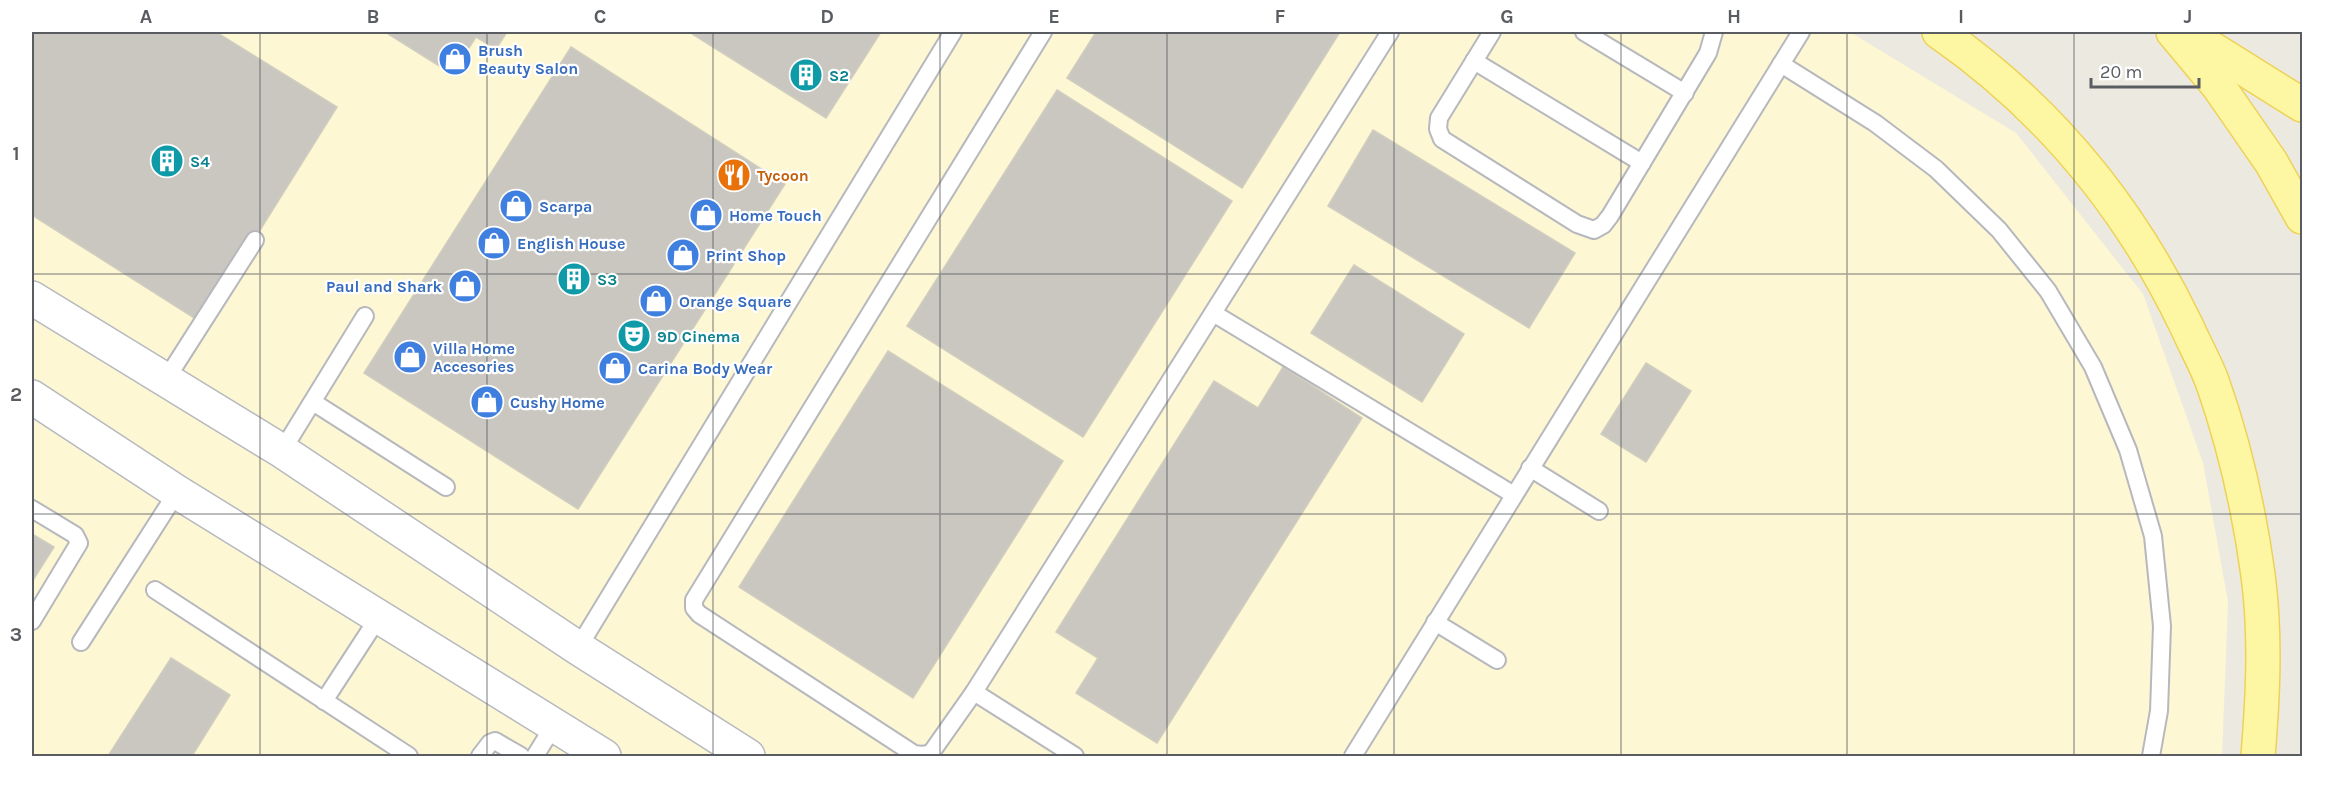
<svg xmlns="http://www.w3.org/2000/svg" width="2334" height="788" viewBox="0 0 2334 788" font-family="Karla,sans-serif">
<style>
.commercial{fill:#fdf7d4}
.building{fill:#c9c7c0;stroke:#d0cdbf;stroke-width:1.5}
.lines{fill:none;stroke-linecap:round;stroke-linejoin:round}
.lane-casing{stroke:#b6b8bd;stroke-width:20}
.secondary-casing{stroke:#b6b9bf;stroke-width:36}
.primary-casing{stroke:#eed157;stroke-width:36}
.lane{stroke:#fff;stroke-width:16}
.secondary{stroke:#fff;stroke-width:33}
.primary{stroke:#fdf7a4;stroke-width:33}
.grid{fill:none;stroke:#595c61;stroke-width:1.5;stroke-opacity:0.55}
.labels{text-anchor:middle;dominant-baseline:central;stroke-width:4.5;stroke-linejoin:round;paint-order:stroke}
.shop-label{font-size:16px;font-weight:bold;fill:#366cbe;stroke:#fff;text-anchor:start}
.culture-label{font-size:16px;font-weight:bold;fill:#0d838f;stroke:#fff;text-anchor:start}
.food-label{font-size:16px;font-weight:bold;fill:#c56008;stroke:#fff;text-anchor:start}
.neatline{fill:none;stroke:#595c61;stroke-width:2}
.grid-label{font-size:20px;text-anchor:middle;font-weight:bold;fill:#595c61}
</style>
<rect width="100%" height="100%" fill="#eceae0"/>
<!-- commercial -->
<path class="commercial" d="M 32,32 L 1850,32 L 2016,133 L 2143,294 L 2203,463 L 2228,602 L 2222,756 L 32,756 Z"/>
<!-- building -->
<g class="building">
<path d="M 32,32 L 216,32 L 337,107 L 202,323 L 32,215 Z"/>
<path d="M 385,32 L 507,32 L 496,49 L 476,37 L 452,74 Z"/>
<path d="M 689,32 L 881,32 L 826,118 Z"/>
<path d="M 1096,32 L 1340,32 L 1242,188 L 1067,78 Z"/>
<path d="M 571,47 L 785,184 L 578,509 L 364,373 Z"/>
<path d="M 1057,90 L 1232,201 L 1083,437 L 907,326 Z"/>
<path d="M 1373,130 L 1575,253 L 1529,328 L 1328,206 Z"/>
<path d="M 1354,265 L 1464,334 L 1422,402 L 1311,333 Z"/>
<path d="M 888,351 L 1063,461 L 913,698 L 739,587 Z"/>
<path d="M 1646,363 L 1691,391 L 1646,462 L 1601,434 Z"/>
<path d="M 1283,367 L 1362,418 L 1157,743 L 1076,693 L 1098,658 L 1056,632 L 1214,381 L 1258,408 Z"/>
<path d="M 32,534 L 54,547 L 32,582 Z"/>
<path d="M 171,658 L 230,695 L 192,756 L 108,756 Z"/>
</g>
<g class="lines">
<defs>
<g id="lane">
<path d="M 1043,32 L 694,600 L 694,608 L 699,614 L 914,754 L 923,755 L 931,753 L 974,692 L 1390,32"/>
<path d="M 1492,32 L 1439,118 L 1438,129 L 1442,139 L 1577,224 L 1594,230 L 1603,225 L 1610,216 L 1708,53 L 1714,32"/>
<path d="M 1584,32 L 1685,93"/>
<path d="M 1474,61 L 1642,163"/>
<path d="M 1781,64 L 1875,123 L 1936,169 L 1999,230 L 2048,291 L 2093,367 L 2128,450 L 2153,536 L 2162,626 L 2159,711 L 2151,756"/>
<path d="M 1213,313 L 1514,495"/>
<path d="M 165,381 L 255,240"/>
<path d="M 313,402 L 446,487"/>
<path d="M 282,451 L 365,316"/>
<path d="M 1530,468 L 1599,511"/>
<path d="M 32,509 L 75,535 L 79,543 L 32,621"/>
<path d="M 155,590 L 409,756"/>
<path d="M 1435,622 L 1497,660"/>
<path d="M 81,642 L 177,492"/>
<path d="M 578,648 L 953,32"/>
<path d="M 974,692 L 1075,756"/>
<path d="M 324,701 L 378,618"/>
<path d="M 480,756 L 490,743 L 495,741 L 521,756"/>
<path d="M 535,756 L 553,727"/>
<path d="M 1353,756 L 1801,32"/>
</g>
<g id="secondary">
<path d="M 32,298 L 282,451 L 578,648 L 748,756"/>
<path d="M 32,397 L 177,492 L 604,756"/>
</g>
<g id="primary">
<path d="M 1939,32 C 2047,107 2130,208 2187,327 C 2195,345 2205,363 2212,381 C 2234,443 2249,509 2258,575 C 2266,635 2263,696 2258,756"/>
<path d="M 2173,32 L 2219,87 L 2271,162 L 2302,217"/>
<path d="M 2187,33 L 2302,105"/>
</g>
</defs>
<!-- lane casing -->
<use href="#lane" class="lane-casing"/>
<!-- secondary casing -->
<use href="#secondary" class="secondary-casing"/>
<!-- primary casing -->
<use href="#primary" class="primary-casing"/>
<!-- lane -->
<use href="#lane" class="lane"/>
<!-- secondary -->
<use href="#secondary" class="secondary"/>
<!-- primary -->
<use href="#primary" class="primary"/>
</g>
<!-- grid -->
<path class="grid" d="M 260,32 L 260,756M 487,32 L 487,756M 713,32 L 713,756M 940,32 L 940,756M 1167,32 L 1167,756M 1394,32 L 1394,756M 1621,32 L 1621,756M 1847,32 L 1847,756M 2074,32 L 2074,756M 32,274 L 2302,274M 32,514 L 2302,514"/>
<!-- icons -->
<defs>
<symbol id="shop-disc" viewBox="-11 -11 22 22"><circle r="9.5" fill="#3f7fe0" stroke="#fff"/><path d="M-5-2.5h2.3a2.7 3.5 0 0 1 5.4 0H5L5.5 6h-11ZM-1.5-2.5h3a1.5 2.3 0 0 0-3 0Z" fill="#fff"/></symbol>
<symbol id="building-disc" viewBox="-11 -11 22 22"><circle r="9.5" fill="#0f9aa8" stroke="#fff"/><path d="M-4-6H4V6H1V3H-1V6H-4ZM-2.5-4.3h1.7v1.8h-1.7ZM.8-4.3h1.7v1.8H.8ZM-2.5-1h1.7V.8h-1.7ZM.8-1h1.7V.8H.8Z" fill="#fff"/></symbol>
<symbol id="restaurant-disc" viewBox="-11 -11 22 22"><circle r="9.5" fill="#e8710a" stroke="#fff"/><path d="M-5-6h1v4h1v-4h1v4h1v-4h1v5L-1.5 .5V6h-2V.5L-5-1ZM5-6V6H3V1.5H1.5Q1.5-4 5-6Z" fill="#fff"/></symbol>
<symbol id="theatre-disc" viewBox="-11 -11 22 22"><circle r="9.5" fill="#0f9aa8" stroke="#fff"/><path d="M-5-5.5Q0-4 5-5.5V0Q5 5 0 6Q-5 5-5 0ZM-3.3-2.5H-1v1.5H-3.3ZM1-2.5H3.3v1.5H1ZM-2.8 1Q0 5.5 2.8 1Z" fill="#fff"/></symbol>
</defs>
<g fill-rule="evenodd">
<use href="#shop-disc" x="436" y="40" width="38" height="38"/>
<use href="#building-disc" x="787" y="56" width="38" height="38"/>
<use href="#building-disc" x="148" y="142" width="38" height="38"/>
<use href="#restaurant-disc" x="715" y="156" width="38" height="38"/>
<use href="#shop-disc" x="497" y="187" width="38" height="38"/>
<use href="#shop-disc" x="687" y="196" width="38" height="38"/>
<use href="#shop-disc" x="475" y="224" width="38" height="38"/>
<use href="#shop-disc" x="664" y="236" width="38" height="38"/>
<use href="#building-disc" x="555" y="260" width="38" height="38"/>
<use href="#shop-disc" x="446" y="267" width="38" height="38"/>
<use href="#shop-disc" x="637" y="282" width="38" height="38"/>
<use href="#theatre-disc" x="615" y="317" width="38" height="38"/>
<use href="#shop-disc" x="391" y="338" width="38" height="38"/>
<use href="#shop-disc" x="596" y="349" width="38" height="38"/>
<use href="#shop-disc" x="468" y="383" width="38" height="38"/>
</g>
<g class="labels">
<!-- shop labels -->
<g class="shop-label">
<text x="478" y="50">Brush<tspan x="478" dy="18">Beauty Salon</tspan></text>
<text x="539" y="206">Scarpa</text>
<text x="729" y="215">Home Touch</text>
<text x="517" y="243">English House</text>
<text x="706" y="255">Print Shop</text>
<text x="442" y="286" text-anchor="end">Paul and Shark</text>
<text x="679" y="301">Orange Square</text>
<text x="433" y="348">Villa Home<tspan x="433" dy="18">Accesories</tspan></text>
<text x="638" y="368">Carina Body Wear</text>
<text x="510" y="402">Cushy Home</text>
</g>
<!-- culture labels -->
<g class="culture-label">
<text x="829" y="75">S2</text>
<text x="190" y="161">S4</text>
<text x="597" y="279">S3</text>
<text x="657" y="336">9D Cinema</text>
</g>
<!-- food labels -->
<g class="food-label">
<text x="757" y="175">Tycoon</text>
</g>
</g>
<!-- border -->
<rect width="2334" height="788" fill="none" stroke="#ffffff" stroke-width="66"/>
<!-- scale -->
<path d="M2091 78v9h108v-9" fill="none" stroke="#595c61" stroke-width="3"/>
<text x="2100" y="78" font-size="18" fill="#595c61" stroke="#ffffff" stroke-width="4.5" paint-order="stroke">20 m</text>
<rect x="33" y="33" width="2268" height="722" class="neatline"/>
<g class="grid-label">
<text x="146" y="23">A</text>
<text x="373" y="23">B</text>
<text x="600" y="23">C</text>
<text x="827" y="23">D</text>
<text x="1054" y="23">E</text>
<text x="1280" y="23">F</text>
<text x="1507" y="23">G</text>
<text x="1734" y="23">H</text>
<text x="1961" y="23">I</text>
<text x="2188" y="23">J</text>
<text x="16" y="160">1</text>
<text x="16" y="401">2</text>
<text x="16" y="641">3</text>
</g>
</svg>
